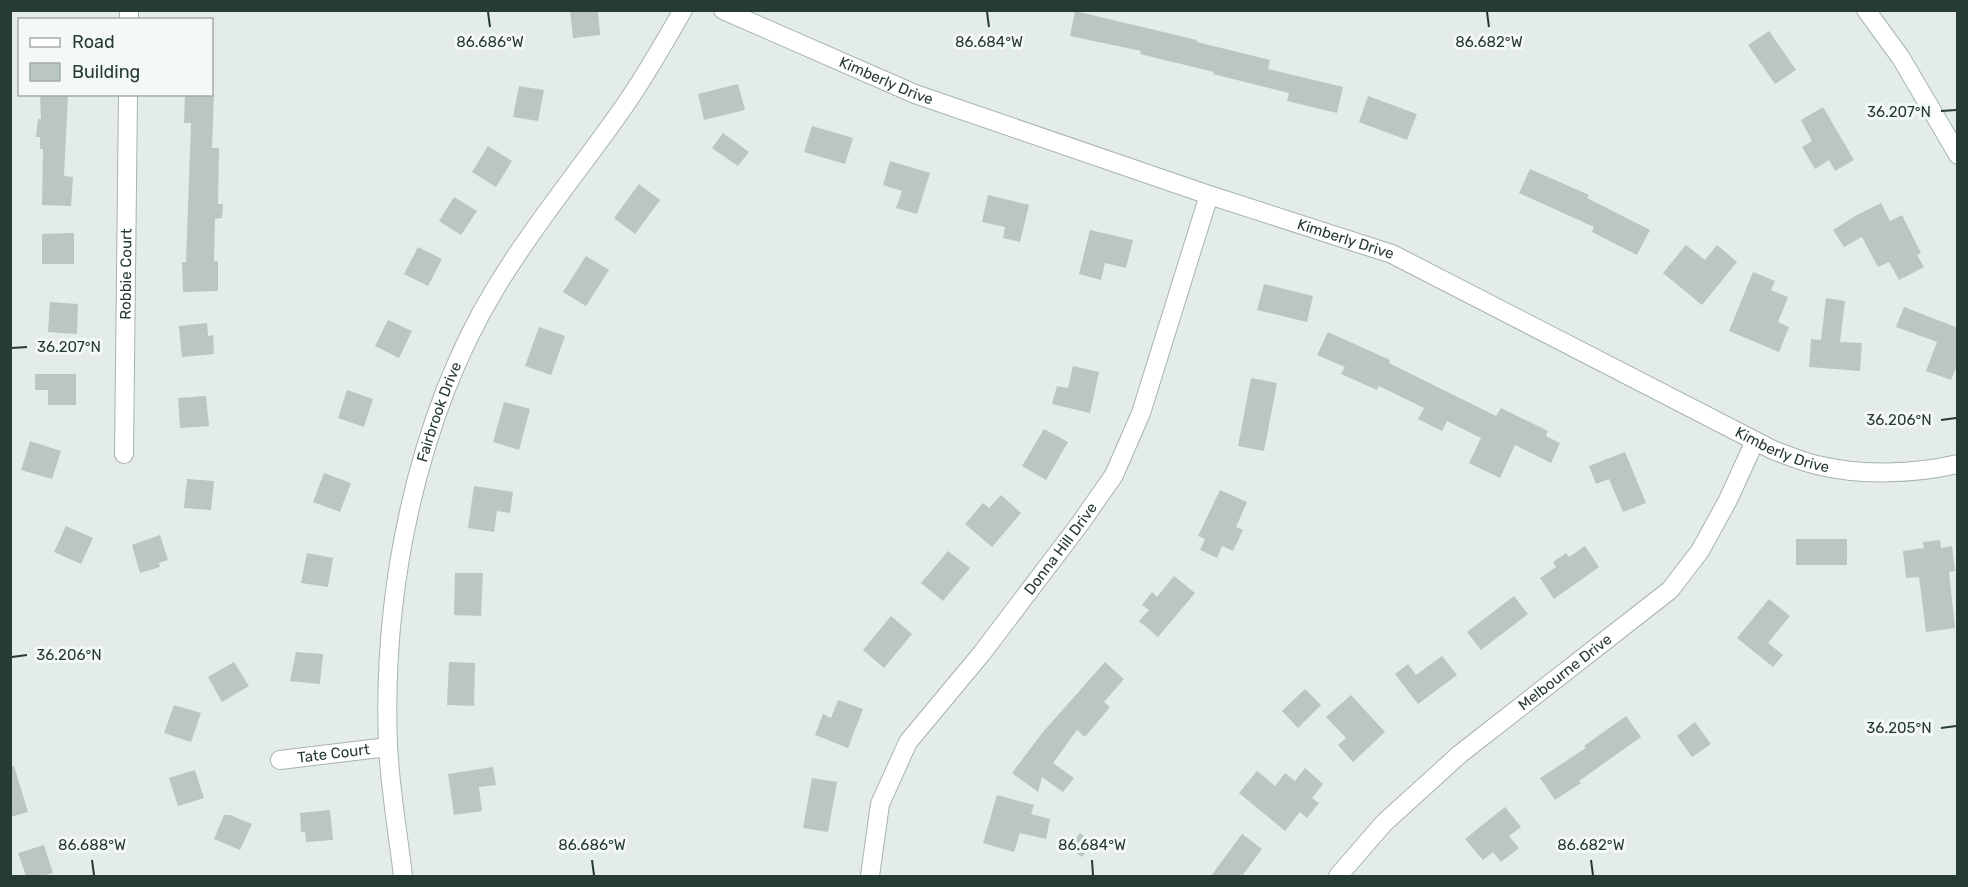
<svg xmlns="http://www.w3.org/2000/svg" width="1968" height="887" viewBox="0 0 1968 887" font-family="Rubik,sans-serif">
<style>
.building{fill:#bac6c0}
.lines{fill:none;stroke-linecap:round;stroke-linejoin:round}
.street-casing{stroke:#a7b3ae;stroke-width:20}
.secondary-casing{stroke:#a4b6ae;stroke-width:20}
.street{stroke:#fff;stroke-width:18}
.secondary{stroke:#fff;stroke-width:18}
.ticks{fill:none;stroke:#263b34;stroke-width:2}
.labels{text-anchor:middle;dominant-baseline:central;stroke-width:6;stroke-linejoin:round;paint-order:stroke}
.street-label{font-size:15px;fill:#263b34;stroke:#f4f9f6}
.ticks-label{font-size:15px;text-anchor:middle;fill:#263b34;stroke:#f4f9f6;stroke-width:6;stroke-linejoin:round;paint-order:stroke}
</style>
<rect width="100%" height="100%" fill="#e4ece8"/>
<!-- building -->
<g class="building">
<path d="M 570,10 L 598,10 L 600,35 L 573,38 Z"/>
<path d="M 1075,11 L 1197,40 L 1197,42 L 1270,60 L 1268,69 L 1343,87 L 1337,113 L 1287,101 L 1289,93 L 1213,74 L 1214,72 L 1140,54 L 1141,51 L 1070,36 Z"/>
<path d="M 1769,31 L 1796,70 L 1775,84 L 1748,45 Z"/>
<path d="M 738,84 L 745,110 L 704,120 L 698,94 Z"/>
<path d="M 519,86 L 544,90 L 538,121 L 513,117 Z"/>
<path d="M 40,94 L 68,94 L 64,176 L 73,177 L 71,206 L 42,205 L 43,149 L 40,149 L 40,137 L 36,137 L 38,119 L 41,119 Z"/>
<path d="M 185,94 L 214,94 L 212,148 L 219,148 L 218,204 L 223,204 L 222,218 L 215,219 L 214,261 L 218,261 L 218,291 L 183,292 L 182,262 L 186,262 L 191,123 L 184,123 Z"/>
<path d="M 1368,96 L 1417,114 L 1407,140 L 1359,122 Z"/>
<path d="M 1823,107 L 1854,160 L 1835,171 L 1829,160 L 1815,169 L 1802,147 L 1812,141 L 1801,120 Z"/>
<path d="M 812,126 L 853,138 L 845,164 L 804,152 Z"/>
<path d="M 723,133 L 749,152 L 738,166 L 712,148 Z"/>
<path d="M 488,146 L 512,161 L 496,187 L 472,172 Z"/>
<path d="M 890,161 L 930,173 L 917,214 L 896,208 L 902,191 L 883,185 Z"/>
<path d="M 1530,169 L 1589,195 L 1587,198 L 1650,230 L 1637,255 L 1592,232 L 1594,227 L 1519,193 Z"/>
<path d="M 639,184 L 660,200 L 635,234 L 614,218 Z"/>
<path d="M 988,195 L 1029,205 L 1020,242 L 1003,238 L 1005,227 L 982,222 Z"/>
<path d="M 454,197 L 477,211 L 461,235 L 439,221 Z"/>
<path d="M 1881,203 L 1890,221 L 1902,215 L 1921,253 L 1917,255 L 1924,267 L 1899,280 L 1889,262 L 1878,267 L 1862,237 L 1844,247 L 1833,230 L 1857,215 Z"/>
<path d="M 1090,230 L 1133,240 L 1126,268 L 1105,263 L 1101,280 L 1079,274 Z"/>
<path d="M 74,233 L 74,264 L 42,264 L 42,234 Z"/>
<path d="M 1686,245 L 1705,260 L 1717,245 L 1737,262 L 1702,305 L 1663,273 Z"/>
<path d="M 418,247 L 442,259 L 428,286 L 404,274 Z"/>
<path d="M 586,256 L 609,270 L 586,306 L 563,292 Z"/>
<path d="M 1753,272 L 1775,281 L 1771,290 L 1788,297 L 1778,322 L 1789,327 L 1779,352 L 1729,331 Z"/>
<path d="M 1264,284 L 1313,296 L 1307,322 L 1257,310 Z"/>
<path d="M 1826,298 L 1845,301 L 1840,342 L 1862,343 L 1860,371 L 1809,367 L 1811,339 L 1821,340 Z"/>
<path d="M 50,302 L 78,304 L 77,334 L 48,332 Z"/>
<path d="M 1904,307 L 1958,328 L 1958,363 L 1951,380 L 1926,371 L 1937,342 L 1896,327 Z"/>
<path d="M 388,320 L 412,331 L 399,358 L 375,346 Z"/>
<path d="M 207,323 L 208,336 L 213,335 L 214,354 L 182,357 L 179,326 Z"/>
<path d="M 539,327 L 565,336 L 551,375 L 525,366 Z"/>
<path d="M 1328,332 L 1390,360 L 1389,363 L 1496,416 L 1501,408 L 1548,431 L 1546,436 L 1560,443 L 1551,463 L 1515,445 L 1500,478 L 1469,463 L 1481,438 L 1447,421 L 1442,431 L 1418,419 L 1424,408 L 1379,386 L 1377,390 L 1341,374 L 1345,367 L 1317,355 Z"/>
<path d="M 1073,366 L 1099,372 L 1090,413 L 1052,404 L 1057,386 L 1068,388 Z"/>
<path d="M 35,374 L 76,374 L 76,405 L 48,405 L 48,390 L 35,390 Z"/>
<path d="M 1251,378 L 1277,383 L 1264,451 L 1238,446 Z"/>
<path d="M 347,390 L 373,399 L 364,427 L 338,418 Z"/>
<path d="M 206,396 L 209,426 L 180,428 L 178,398 Z"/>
<path d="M 504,402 L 530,409 L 519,450 L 493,442 Z"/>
<path d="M 1044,429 L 1068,442 L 1046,480 L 1022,466 Z"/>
<path d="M 30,441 L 61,451 L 52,479 L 21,470 Z"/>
<path d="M 1625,452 L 1646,503 L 1623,512 L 1609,479 L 1596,484 L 1589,466 Z"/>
<path d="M 324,473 L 351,483 L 340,512 L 313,502 Z"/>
<path d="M 187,479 L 214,481 L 211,510 L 184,508 Z"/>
<path d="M 474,486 L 513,492 L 510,513 L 497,511 L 494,532 L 468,528 Z"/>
<path d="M 1220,490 L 1247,502 L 1236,527 L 1243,530 L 1233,551 L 1222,546 L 1217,558 L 1200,550 L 1205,539 L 1198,536 Z"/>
<path d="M 1001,495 L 1021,513 L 992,547 L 965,524 L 983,503 L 989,508 Z"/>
<path d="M 66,526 L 93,538 L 81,564 L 54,552 Z"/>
<path d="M 160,535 L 168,560 L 159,563 L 160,567 L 140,573 L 132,545 Z"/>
<rect x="1796" y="539" width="51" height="26"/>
<path d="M 1940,540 L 1941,548 L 1952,546 L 1955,571 L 1949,572 L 1955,628 L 1926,632 L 1919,577 L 1906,578 L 1903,551 L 1924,548 L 1923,542 Z"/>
<path d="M 1585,546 L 1599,567 L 1554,599 L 1540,578 L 1556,567 L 1553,562 L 1566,553 L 1569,557 Z"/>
<path d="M 948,551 L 970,568 L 943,601 L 921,583 Z"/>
<path d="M 307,553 L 333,558 L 328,587 L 301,583 Z"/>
<path d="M 455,573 L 483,573 L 481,616 L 454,615 Z"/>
<path d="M 1174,576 L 1195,593 L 1158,637 L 1139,621 L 1149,610 L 1142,605 L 1152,592 L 1157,597 Z"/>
<path d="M 1514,596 L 1528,614 L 1481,650 L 1467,632 Z"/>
<path d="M 1769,599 L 1790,616 L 1768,643 L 1783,655 L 1773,667 L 1737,638 Z"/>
<path d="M 891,616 L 912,634 L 884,668 L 863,650 Z"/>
<path d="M 296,652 L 323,654 L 320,684 L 290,681 Z"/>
<path d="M 1442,656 L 1457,675 L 1418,704 L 1395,674 L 1408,664 L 1416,675 Z"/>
<path d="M 234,662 L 249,686 L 222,702 L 208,677 Z"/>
<path d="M 449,662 L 475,663 L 474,706 L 447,705 Z"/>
<path d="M 1105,662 L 1124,679 L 1104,702 L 1110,707 L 1085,737 L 1077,730 L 1053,763 L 1074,778 L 1063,792 L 1042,777 L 1038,792 L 1012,773 L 1043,732 Z"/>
<path d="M 1305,689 L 1321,705 L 1298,728 L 1282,711 Z"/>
<path d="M 1351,695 L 1385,732 L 1353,762 L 1338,745 L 1346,738 L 1326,717 Z"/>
<path d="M 838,700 L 863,709 L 848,748 L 815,735 L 823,714 L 831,718 Z"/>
<path d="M 174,705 L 201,713 L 191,742 L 164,733 Z"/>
<path d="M 1626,716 L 1641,737 L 1579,781 L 1581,783 L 1555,800 L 1540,778 L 1586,748 L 1584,746 Z"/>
<path d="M 1695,722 L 1711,744 L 1692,757 L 1677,736 Z"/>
<path d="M 10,766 L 14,766 L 28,812 L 10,817 Z"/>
<path d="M 493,767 L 496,785 L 479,787 L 482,811 L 454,815 L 448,774 Z"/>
<path d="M 1305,768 L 1323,784 L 1312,798 L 1319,803 L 1307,818 L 1300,812 L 1285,831 L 1239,793 L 1257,771 L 1275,786 L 1285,773 L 1295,781 Z"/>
<path d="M 195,770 L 204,798 L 178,806 L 169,778 Z"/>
<path d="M 812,778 L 837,782 L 828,832 L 803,828 Z"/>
<path d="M 997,795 L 1034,805 L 1031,814 L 1050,819 L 1046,839 L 1020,833 L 1014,852 L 983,843 Z"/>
<path d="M 1505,807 L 1521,827 L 1509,836 L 1519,848 L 1501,862 L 1493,852 L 1483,860 L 1465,839 Z"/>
<path d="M 330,810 L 333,840 L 306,842 L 305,832 L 301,832 L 300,813 Z"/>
<path d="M 224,815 L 230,815 L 252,824 L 240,850 L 214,839 Z"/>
<path d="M 1080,833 L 1093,843 L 1082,857 L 1069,847 Z"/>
<path d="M 1242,834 L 1262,849 L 1242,876 L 1211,876 Z"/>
<path d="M 44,845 L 53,873 L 42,876 L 26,876 L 18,853 Z"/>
</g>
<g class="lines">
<defs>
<g id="street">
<path id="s1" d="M 723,10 L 915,94 L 1209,195 L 1392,254 L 1773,450 C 1787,455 1802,462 1817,465 C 1860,476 1915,474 1958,464"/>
<path d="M 129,20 L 129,10"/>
<path id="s2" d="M 124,454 L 128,94"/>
<path id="s3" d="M 280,760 L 388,747"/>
<path id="s4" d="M 403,876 C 398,833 390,789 388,745 C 382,593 416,420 495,289 C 533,226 581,168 623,108 C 645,77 664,43 683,10"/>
<path id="s5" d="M 870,876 L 880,804 L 908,742 L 982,653 L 1079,525 L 1114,475 L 1141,413 L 1209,195"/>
<path id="s6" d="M 1338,876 L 1384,823 L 1460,754 L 1670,590 L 1700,551 L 1728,500 L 1755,441"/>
</g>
<path id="secondary" d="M 1866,10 L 1901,58 L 1958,155"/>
</defs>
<!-- street casing -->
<use href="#street" class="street-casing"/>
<!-- secondary casing -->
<use href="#secondary" class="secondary-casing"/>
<!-- street -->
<use href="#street" class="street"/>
<!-- secondary -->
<use href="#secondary" class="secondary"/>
</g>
<!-- ticks -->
<path class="ticks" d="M 488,12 L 490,27M 987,12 L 989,27M 1487,12 L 1489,27M 1941,111 L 1956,110M 12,348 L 27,347M 1941,420 L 1956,418M 12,657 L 27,655M 1941,728 L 1956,726M 92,860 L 94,875M 592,860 L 594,875M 1092,860 L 1093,875M 1591,860 L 1593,875"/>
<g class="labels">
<!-- street labels -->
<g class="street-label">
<text stroke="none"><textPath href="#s1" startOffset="178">Kimberly Drive</textPath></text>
<text stroke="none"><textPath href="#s1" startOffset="664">Kimberly Drive</textPath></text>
<text stroke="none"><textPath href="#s2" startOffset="180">Robbie Court</textPath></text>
<text stroke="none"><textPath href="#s4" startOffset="471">Fairbrook Drive</textPath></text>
<text stroke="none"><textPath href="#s1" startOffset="1150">Kimberly Drive</textPath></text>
<text stroke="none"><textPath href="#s5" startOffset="387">Donna Hill Drive</textPath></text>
<text stroke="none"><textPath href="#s6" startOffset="306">Melbourne Drive</textPath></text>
<text stroke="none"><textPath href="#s3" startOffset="54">Tate Court</textPath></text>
</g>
</g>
<g class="ticks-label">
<text x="490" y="47">86.686°W</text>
<text x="989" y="47">86.684°W</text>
<text x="1489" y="47">86.682°W</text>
<text x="1899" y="117">36.207°N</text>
<text x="69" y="352">36.207°N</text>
<text x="1899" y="425">36.206°N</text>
<text x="69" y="660">36.206°N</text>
<text x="1899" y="733">36.205°N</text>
<text x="92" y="850">86.688°W</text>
<text x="592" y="850">86.686°W</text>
<text x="1092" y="850">86.684°W</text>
<text x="1591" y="850">86.682°W</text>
</g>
<!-- border -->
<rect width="1968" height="887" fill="none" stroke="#263b34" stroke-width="24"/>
<!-- legend -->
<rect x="18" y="18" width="195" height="78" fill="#f4f9f6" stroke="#a2ada8" stroke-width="1.5"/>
<rect x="30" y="38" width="30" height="9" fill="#ffffff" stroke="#a2ada8" stroke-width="1.5"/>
<text x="72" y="48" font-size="18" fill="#263b34">Road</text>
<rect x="30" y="63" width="30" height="18" fill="#bac6c0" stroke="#a2ada8" stroke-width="1.5"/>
<text x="72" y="78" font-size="18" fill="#263b34">Building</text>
</svg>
